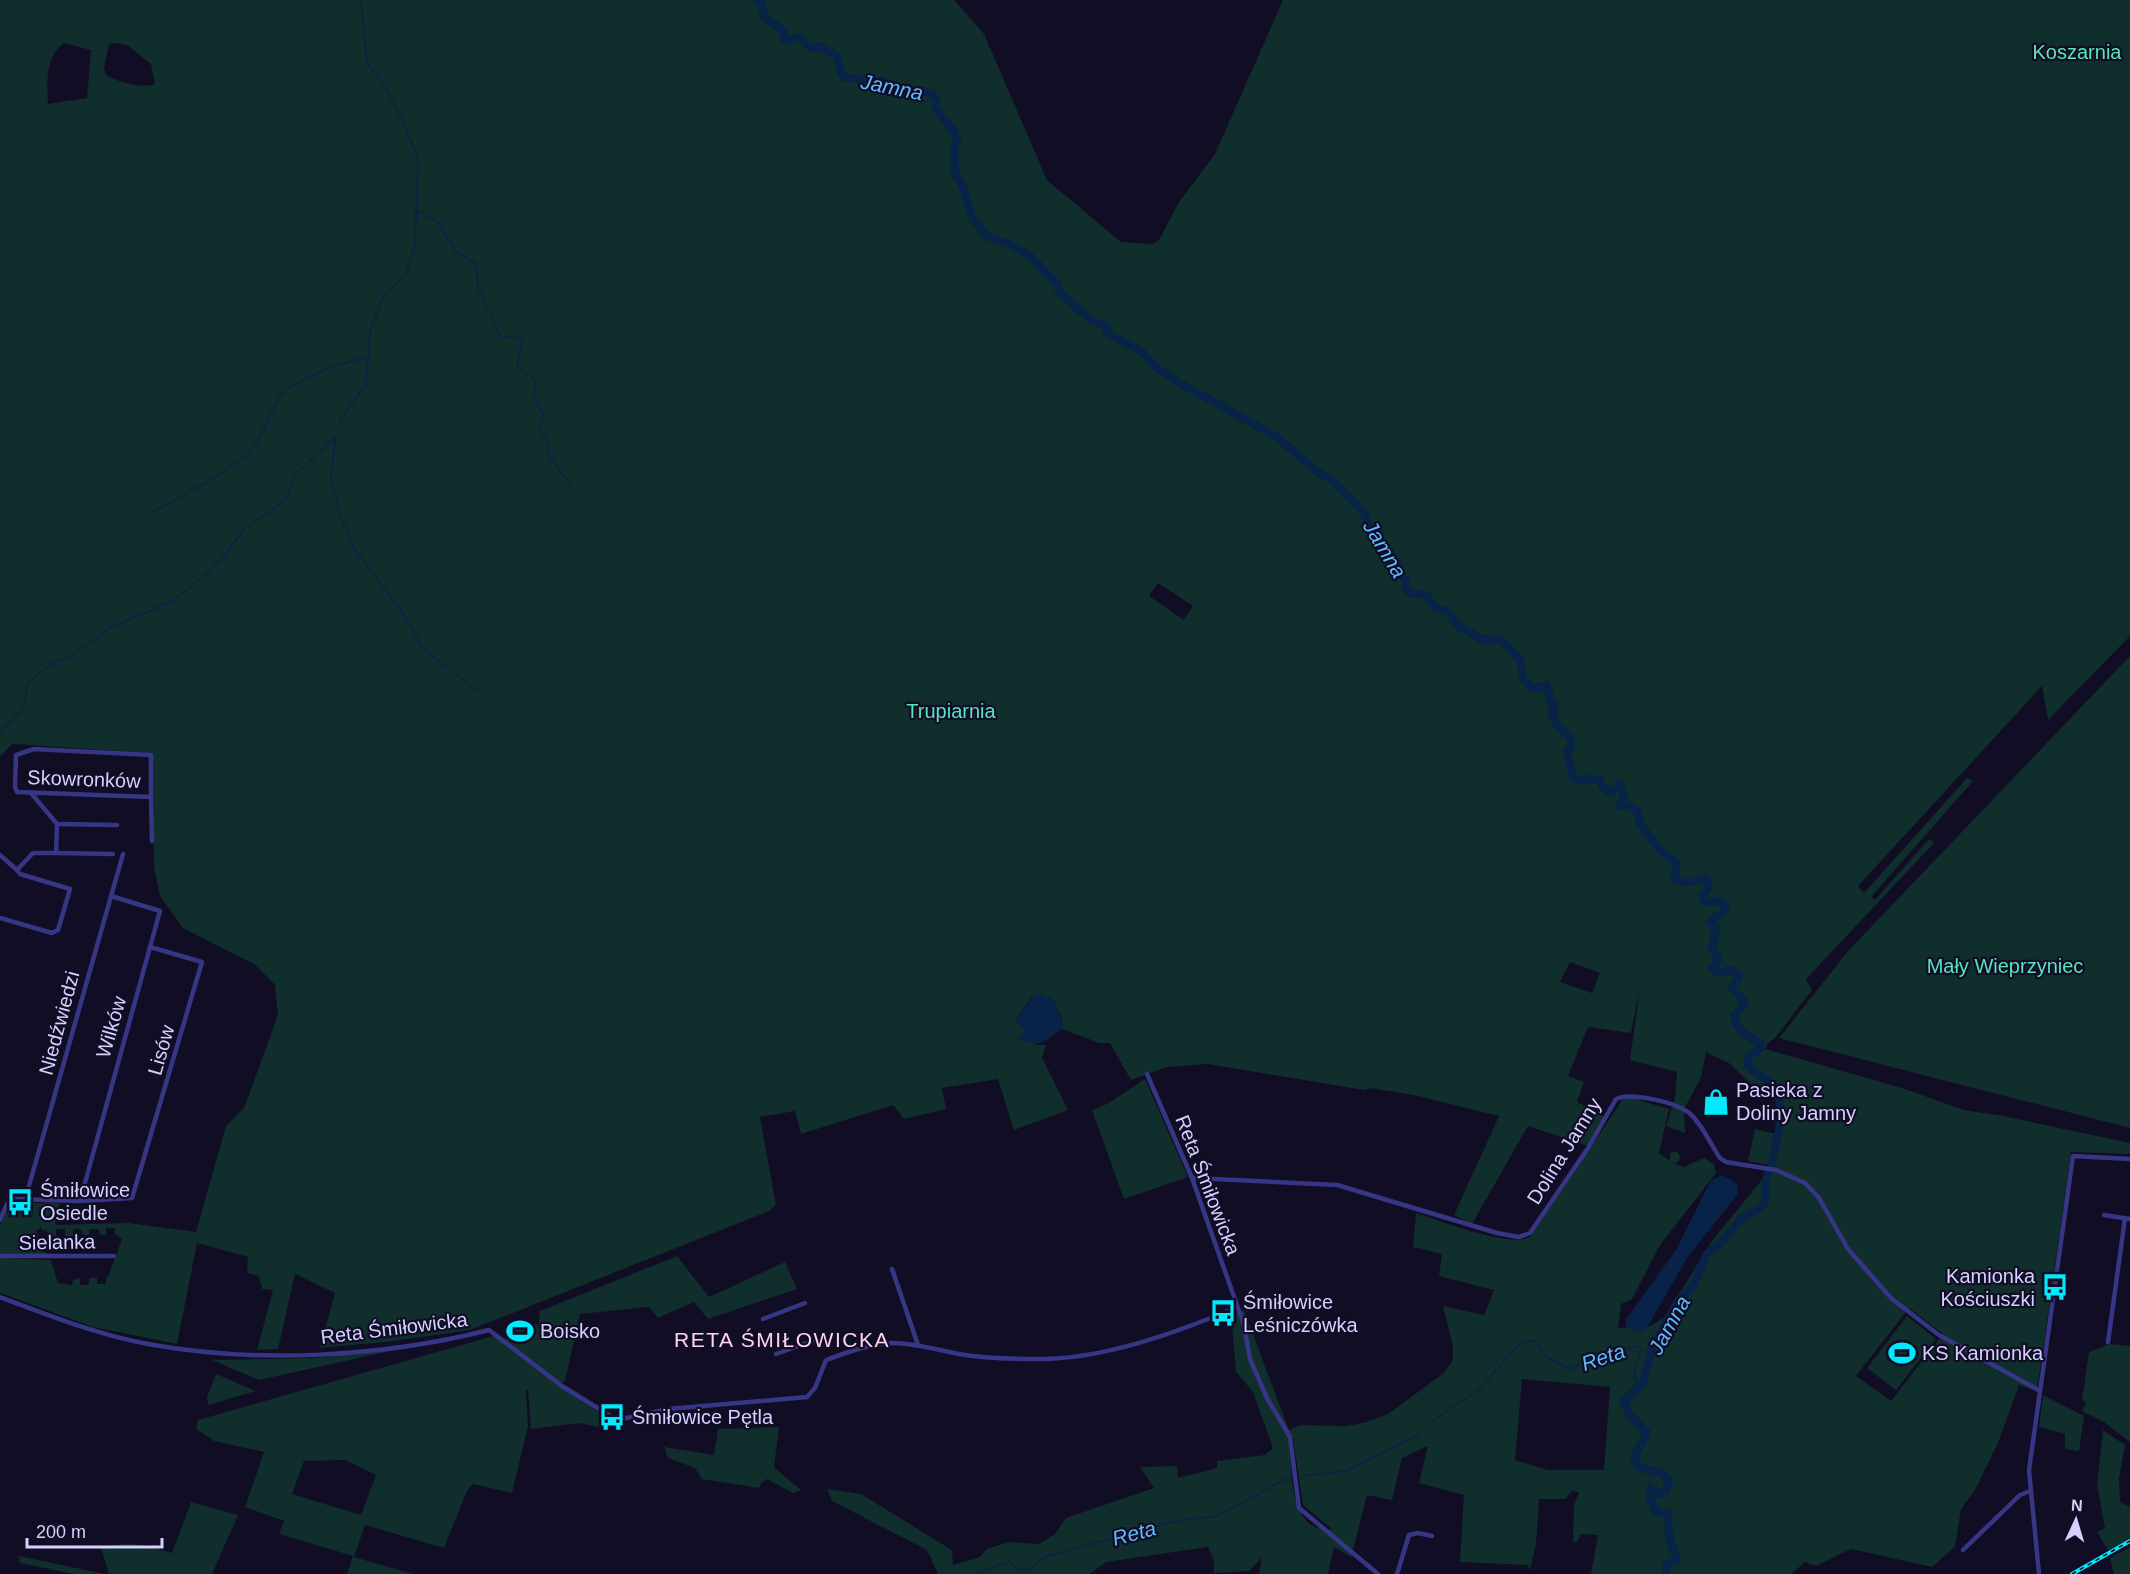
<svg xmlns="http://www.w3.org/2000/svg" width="2130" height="1574" viewBox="0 0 2130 1574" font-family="Arial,sans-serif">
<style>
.green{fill:#102e2c;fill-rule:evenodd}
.water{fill:#092247}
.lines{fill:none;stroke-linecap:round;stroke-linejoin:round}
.stream{stroke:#092247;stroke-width:1.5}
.river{stroke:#092247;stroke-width:8}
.minor{stroke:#363685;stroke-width:4.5}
.rail-casing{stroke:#00eafb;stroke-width:4}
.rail{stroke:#100d24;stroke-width:1.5;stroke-dasharray:4.5;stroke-linecap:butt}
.labels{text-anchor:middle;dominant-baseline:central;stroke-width:4.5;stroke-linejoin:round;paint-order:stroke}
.park-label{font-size:20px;fill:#56e5bd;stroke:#100d24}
.street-label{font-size:20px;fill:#d4d0ff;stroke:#100d24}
.poi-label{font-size:20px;fill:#d4d0ff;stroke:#100d24;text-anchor:start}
.water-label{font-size:21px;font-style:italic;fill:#5ebaff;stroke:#100d24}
.neighbourhood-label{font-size:21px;letter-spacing:1.5px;fill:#ffd2f0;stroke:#100d24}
</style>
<rect width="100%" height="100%" fill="#100d24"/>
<!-- green -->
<g class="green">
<path d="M 0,0 L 954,0 L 984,34 L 1047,180 L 1121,242 L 1152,244 L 1159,240 L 1179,202 L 1215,154 L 1283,0 L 2130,0 L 2130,636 L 2048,720 L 2042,686 L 1858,886 L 1864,893 L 1967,778 L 1973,781 L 1871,897 L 1875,900 L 1929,839 L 1934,843 L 1806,979 L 1812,990 L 1776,1037 L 1762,1048 L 1905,1089 L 1964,1110 L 2003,1116 L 2130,1143 L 2130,1154 L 2071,1152 L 2037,1391 L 2019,1385 L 1998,1443 L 1975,1490 L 1961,1509 L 1955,1547 L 1932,1567 L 1851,1549 L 1816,1566 L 1805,1562 L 1791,1574 L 1591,1574 L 1598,1535 L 1581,1534 L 1577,1542 L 1573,1542 L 1574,1505 L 1579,1492 L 1572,1491 L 1565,1499 L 1539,1499 L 1536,1544 L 1530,1570 L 1527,1565 L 1460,1562 L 1464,1495 L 1419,1483 L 1428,1446 L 1402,1458 L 1392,1500 L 1367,1495 L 1351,1557 L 1334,1547 L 1328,1574 L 1259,1574 L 1262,1557 L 1249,1571 L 1214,1573 L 1214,1560 L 1208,1547 L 1106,1562 L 1090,1574 L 938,1574 L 927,1550 L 832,1501 L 827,1489 L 861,1494 L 952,1550 L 953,1565 L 980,1557 L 987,1549 L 1008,1542 L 1039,1544 L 1055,1534 L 1066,1518 L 1154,1488 L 1140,1467 L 1177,1466 L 1178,1478 L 1217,1468 L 1217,1461 L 1265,1455 L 1273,1448 L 1253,1392 L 1236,1372 L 1231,1314 L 1244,1310 L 1289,1430 L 1300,1425 L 1347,1426 L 1367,1422 L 1388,1414 L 1444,1373 L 1453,1360 L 1453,1347 L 1443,1306 L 1484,1315 L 1494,1290 L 1439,1276 L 1442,1254 L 1413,1247 L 1416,1213 C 1439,1220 1508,1248 1530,1237 L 1623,1099 L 1632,1098 L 1669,1109 L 1659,1153 L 1670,1161 L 1670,1153 L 1677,1151 L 1681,1158 L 1675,1164 L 1684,1167 L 1704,1158 L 1714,1164 L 1716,1173 L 1660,1245 L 1632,1299 L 1621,1304 L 1618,1328 L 1650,1326 L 1665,1317 L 1712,1241 L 1774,1165 L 1779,1134 L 1776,1099 L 1757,1090 L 1729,1063 L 1706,1052 L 1701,1078 L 1684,1109 L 1685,1133 L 1666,1126 L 1675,1099 L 1677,1072 L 1630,1060 L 1640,987 L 1631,1033 L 1588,1027 L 1568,1076 L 1584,1082 L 1577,1102 L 1605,1117 L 1588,1146 L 1528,1126 L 1472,1224 L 1454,1215 L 1499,1116 L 1413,1095 L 1370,1088 L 1364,1090 L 1208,1064 L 1167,1067 L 1131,1080 L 1110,1043 L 1099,1043 L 1062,1029 L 1063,1021 L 1053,1000 L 1040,994 L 1031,998 L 1016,1019 L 1036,1045 L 1046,1045 L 1042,1057 L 1068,1110 L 1014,1130 L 998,1079 L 942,1088 L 946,1109 L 904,1119 L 893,1105 L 801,1134 L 795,1111 L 760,1117 L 776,1205 L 769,1211 L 470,1330 L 394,1341 L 320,1348 L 335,1293 L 295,1274 L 278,1349 L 257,1350 L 273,1290 L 262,1289 L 259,1276 L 247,1273 L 248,1257 L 197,1243 L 177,1344 L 93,1327 L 0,1293 L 0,1258 L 51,1260 L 58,1283 L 72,1285 L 73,1280 L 80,1278 L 80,1285 L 89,1285 L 89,1278 L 97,1278 L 97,1284 L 106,1284 L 106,1277 L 108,1277 L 122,1239 L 115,1234 L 115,1228 L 106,1228 L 106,1235 L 100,1235 L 98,1229 L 90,1229 L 89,1235 L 83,1235 L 81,1229 L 73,1229 L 73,1236 L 65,1236 L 65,1229 L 56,1229 L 56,1236 L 46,1237 L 48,1235 L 46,1230 L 43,1231 L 41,1227 L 36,1231 L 45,1253 L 49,1254 L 0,1254 L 0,1225 L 11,1203 L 60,1203 L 55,1225 L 128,1223 L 196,1232 L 226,1126 L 244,1108 L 278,1015 L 275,985 L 254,964 L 183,928 L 160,896 L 154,867 L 153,753 L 12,744 L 0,757 ZM 64,43 L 91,50 L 87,98 L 48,104 C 47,83 45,57 64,43 ZM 115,43 L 127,45 L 151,64 L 155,84 C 142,89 118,82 106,75 L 104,68 L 109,44 ZM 1158,583 L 1193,606 L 1184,620 L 1149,596 ZM 1570,962 L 1600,973 L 1592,993 L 1560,982 ZM 1909,1308 L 1943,1334 L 1891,1401 L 1856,1376 ZM 1522,1379 L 1610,1387 L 1604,1470 L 1548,1470 L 1515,1460 ZM 1289,1431 L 1293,1438 L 1303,1505 L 1332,1529 C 1286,1535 1292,1462 1289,1431 Z"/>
<path d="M 2130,656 L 2130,1128 L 1779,1038 L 1849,950 Z"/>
<path d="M 1145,1079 L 1188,1177 L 1124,1199 L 1092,1110 L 1109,1103 Z"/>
<path d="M 1755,1129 L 1776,1134 L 1768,1165 L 1748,1161 Z"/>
<path d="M 677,1256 L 709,1297 L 785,1262 L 797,1289 L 708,1319 L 694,1302 L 658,1318 L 649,1307 L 580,1314 L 565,1381 L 558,1384 L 612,1421 L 603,1428 L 579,1423 L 531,1429 L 528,1390 L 526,1391 L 528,1426 L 512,1493 L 473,1484 L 467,1491 L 444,1548 L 365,1525 L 354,1557 L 413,1574 L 347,1574 L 353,1556 L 279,1534 L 284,1521 L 245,1507 L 264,1452 L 214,1441 L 196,1429 L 198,1420 L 497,1335 L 512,1341 L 536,1338 L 511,1338 L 510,1326 L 537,1324 L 538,1329 L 540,1311 ZM 345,1460 L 376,1475 L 361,1515 L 292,1494 L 304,1461 Z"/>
<path d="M 1907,1316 L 1936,1339 L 1896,1390 L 1867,1368 Z"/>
<path d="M 2109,1344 L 2130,1346 L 2130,1442 L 2104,1422 L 2082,1411 L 2086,1402 L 2082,1400 L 2089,1352 Z"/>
<path d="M 404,1348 L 259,1380 L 212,1360 L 314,1358 Z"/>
<path d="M 216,1374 L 256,1391 L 208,1405 L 207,1397 Z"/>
<path d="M 2043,1395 L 2084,1416 L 2079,1451 L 2065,1449 L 2065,1434 L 2039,1427 Z"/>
<path d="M 779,1427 L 774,1467 L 801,1490 L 793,1493 L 767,1479 L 762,1482 L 759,1488 L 702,1479 L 695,1468 L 668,1458 L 664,1447 L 714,1455 L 718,1429 Z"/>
<path d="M 2103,1430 L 2125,1445 L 2119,1478 L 2120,1502 L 2130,1507 L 2130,1542 L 2108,1550 L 2097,1532 L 2105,1528 L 2097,1485 Z"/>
<path d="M 191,1502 L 238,1515 L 212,1574 L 109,1574 L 101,1548 C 130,1540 144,1545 172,1553 Z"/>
<path d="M 2130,1547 L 2130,1574 L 2114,1574 L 2110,1558 Z"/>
<path d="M 19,1556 L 105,1574 L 74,1574 L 20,1563 Z"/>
</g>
<!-- water -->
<g class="water">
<path d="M 1040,994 L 1053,1000 L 1063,1022 L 1062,1029 C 1042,1043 1043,1047 1018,1040 L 1025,1030 L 1016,1019 L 1032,998 Z"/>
<path d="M 1723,1175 L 1737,1184 L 1738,1194 L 1687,1258 L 1645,1331 L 1637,1332 L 1626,1327 L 1626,1319 L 1676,1250 L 1711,1180 Z"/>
</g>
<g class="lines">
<!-- stream -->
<g class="stream">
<path d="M 417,211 L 437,221 L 456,251 L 476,264 L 478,287 L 500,336 L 523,338 L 517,367 L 536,380 L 534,399 L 545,417 L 539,428 L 547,442 L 549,457 L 572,486"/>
<path d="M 340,424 L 342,417 L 366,384 L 370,333 L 383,296 L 406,274 L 415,246 L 418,159 L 404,123 L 384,85 L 367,63 L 361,0"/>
<path d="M 335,439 L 331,479 L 340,515 L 354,549 L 404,614 L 423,649 L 478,691"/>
<path d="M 150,514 C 182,495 220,478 248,453 C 263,439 267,418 277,401 C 291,378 341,364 366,357"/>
<path d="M 0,732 L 24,707 L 28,683 L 50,665 L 73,655 L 111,627 L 169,603 L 192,586 L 222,559 L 245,528 L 285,501 L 295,475 L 338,434"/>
<path d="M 1423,1431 L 1433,1421 L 1478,1390 L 1522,1342 L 1536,1341 L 1546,1357 L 1569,1369 L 1618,1349 L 1637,1346 L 1641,1350 L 1634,1372 L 1638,1391"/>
<path d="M 1301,1476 L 1347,1471 L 1420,1434"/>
<path d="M 1667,1479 L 1674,1476"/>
<path d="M 1649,1490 L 1650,1472"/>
<path d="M 977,1574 L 1009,1561 L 1017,1569 L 1030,1569 L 1044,1557 L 1180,1520 L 1218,1516 L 1291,1476"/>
</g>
<!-- river -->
<g class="river">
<path d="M 757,0 L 762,5 L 764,17 L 784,31 L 784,39 L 788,41 L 799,37 C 807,44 809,52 821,46 L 837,56 L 841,73 L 845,78 L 884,81 L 895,87 L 908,87 L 912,93 L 924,91 L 932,94 L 936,99 L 936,109 L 955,133 L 957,141 L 954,149 L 955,174 L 963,187 L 973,219 L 986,236 L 1007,243 L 1030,256 L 1057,284 L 1060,293 L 1092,321 L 1107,326 L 1106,333 L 1141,351 L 1157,368 L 1178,382 L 1277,437 L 1320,474 L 1330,478 L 1363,511 L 1369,524 L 1379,535 L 1380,540 L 1398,563 L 1397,571 L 1406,581 L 1406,589 L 1412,594 L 1420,593 L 1428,597 L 1433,606 L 1448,612 L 1457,625 L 1481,639 L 1500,639 L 1521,661 L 1522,676 L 1529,686 L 1534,688 L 1547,685 L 1551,703 L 1555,706 L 1551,711 L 1558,726 L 1571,738 L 1571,746 L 1567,751 L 1573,778 L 1579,781 L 1587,779 L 1599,780 L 1602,787 L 1611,792 L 1619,784 L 1624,796 L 1620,806 L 1629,806 L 1638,811 L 1640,823 L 1659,849 L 1677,863 L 1674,878 L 1686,883 L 1705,878 L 1709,886 L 1703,897 L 1704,902 L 1722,902 L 1725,906 L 1725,911 L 1709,922 L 1716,927 L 1712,949 L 1718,955 L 1717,962 L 1712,967 L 1717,973 L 1732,970 L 1739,976 L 1732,988 L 1745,1002 L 1734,1016 C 1738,1036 1751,1035 1763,1046 L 1749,1056 C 1741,1073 1771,1076 1776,1089 C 1786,1114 1776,1140 1771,1166"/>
<path d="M 1665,1574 L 1666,1564 L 1677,1560 L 1669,1536 L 1668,1513 L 1655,1511 L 1649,1493 L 1652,1489 L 1660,1494 L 1666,1491 L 1669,1483 L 1664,1474 C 1653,1470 1638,1472 1634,1457 L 1647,1433 L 1629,1414 L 1624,1401 L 1643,1383 L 1652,1348 L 1678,1301 L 1694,1284 L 1707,1254 L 1720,1244 L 1742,1218 L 1762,1207 L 1765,1202 L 1765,1184 L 1769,1171"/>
</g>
<!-- minor -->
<g class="minor">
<path d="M 34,749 L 151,755 L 151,797 L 17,792 L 15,787 L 16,755 Z"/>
<path d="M 151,797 L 152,841"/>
<path d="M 57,824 L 117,825"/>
<path d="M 56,853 L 113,854"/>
<path d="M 0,855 L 17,870 L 33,853 L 56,853 L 57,824 L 31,793"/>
<path d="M 0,918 L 52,933 L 58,930 L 70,889 L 20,874 L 17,870"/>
<path d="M 1147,1074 L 1192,1178 L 1244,1325 L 1250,1359 L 1267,1398 L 1290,1437 L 1299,1508 L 1378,1574"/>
<path d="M 1192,1178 L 1337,1185 L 1497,1233 L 1519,1237 L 1530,1233 L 1588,1148 L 1616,1099 C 1631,1092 1674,1102 1688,1112 C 1701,1122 1711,1145 1720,1158 L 1726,1162 L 1776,1170 L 1805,1183 L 1819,1198 L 1848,1249 L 1892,1299 L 1939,1335 L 2040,1391"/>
<path d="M 25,1200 L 123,854"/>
<path d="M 80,1201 L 160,911 L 111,896"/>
<path d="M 2104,1215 L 2130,1219"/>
<path d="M 0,1220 L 7,1204 L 15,1199 L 80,1201 L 132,1198 L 202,962 L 150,947"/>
<path d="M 0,1256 L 114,1256"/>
<path d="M 892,1269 L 918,1345"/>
<path d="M 0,1297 C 48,1315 98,1335 148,1344 C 257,1364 382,1357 489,1330 L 562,1386 L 617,1420 L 668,1409 L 807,1397 L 815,1388 L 826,1360 C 848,1352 869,1344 892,1343 C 920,1343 946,1353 973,1356 C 995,1359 1018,1359 1041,1359 C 1105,1359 1179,1332 1237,1307"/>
<path d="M 763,1319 L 805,1303"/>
<path d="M 2108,1342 L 2125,1218"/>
<path d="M 776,1354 L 818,1339"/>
<path d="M 1963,1550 L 2020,1495 L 2030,1491"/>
<path d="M 1397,1574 L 1409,1535 L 1418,1533 L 1432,1536"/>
<path d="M 2039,1574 L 2029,1470 L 2073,1156 L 2130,1159"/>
</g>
<defs>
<path id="rail" d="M 2072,1574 L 2130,1541"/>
</defs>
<!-- rail casing -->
<use href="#rail" class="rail-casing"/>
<!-- rail -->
<use href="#rail" class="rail"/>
</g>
<!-- icons -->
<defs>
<symbol id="shop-bare" viewBox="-9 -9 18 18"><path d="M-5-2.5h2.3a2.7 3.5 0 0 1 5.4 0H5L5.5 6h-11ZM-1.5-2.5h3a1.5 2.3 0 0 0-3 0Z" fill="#00eafb" stroke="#100d24" stroke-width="2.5" paint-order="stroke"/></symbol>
<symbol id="bus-bare" viewBox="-9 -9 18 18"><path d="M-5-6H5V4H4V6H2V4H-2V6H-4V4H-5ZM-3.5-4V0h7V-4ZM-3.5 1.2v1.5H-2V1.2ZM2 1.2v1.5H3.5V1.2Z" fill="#00eafb" stroke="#100d24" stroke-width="2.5" paint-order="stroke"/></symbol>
<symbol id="stadium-bare" viewBox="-9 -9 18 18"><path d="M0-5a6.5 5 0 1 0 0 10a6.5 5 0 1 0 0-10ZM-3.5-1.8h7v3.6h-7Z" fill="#00eafb" stroke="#100d24" stroke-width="2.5" paint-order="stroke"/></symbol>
</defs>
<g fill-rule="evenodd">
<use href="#shop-bare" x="1697" y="1083" width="38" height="38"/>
<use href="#bus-bare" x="1" y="1183" width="38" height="38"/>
<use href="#bus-bare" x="2036" y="1268" width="38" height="38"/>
<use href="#bus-bare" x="1204" y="1294" width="38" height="38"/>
<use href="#stadium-bare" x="501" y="1312" width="38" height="38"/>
<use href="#stadium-bare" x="1883" y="1334" width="38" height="38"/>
<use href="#bus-bare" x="593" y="1398" width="38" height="38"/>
</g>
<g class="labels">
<!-- park labels -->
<g class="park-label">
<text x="2077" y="52">Koszarnia</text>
<text x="951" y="711">Trupiarnia</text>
<text x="2005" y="966">Mały Wieprzyniec</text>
</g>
<!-- street labels -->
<g class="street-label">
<text transform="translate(84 779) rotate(2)">Skowronków</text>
<text transform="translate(59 1023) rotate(-75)">Niedźwiedzi</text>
<text transform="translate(111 1027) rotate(-74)">Wilków</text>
<text transform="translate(161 1050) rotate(-74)">Lisów</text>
<text transform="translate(1564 1151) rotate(-58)">Dolina Jamny</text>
<text transform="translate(1208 1185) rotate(69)">Reta Śmiłowicka</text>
<text transform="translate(57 1242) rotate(-1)">Sielanka</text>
<text transform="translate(394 1328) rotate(-7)">Reta Śmiłowicka</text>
</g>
<!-- poi labels -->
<g class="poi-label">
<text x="1736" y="1090">Pasieka z<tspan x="1736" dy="23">Doliny Jamny</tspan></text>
<text x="40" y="1190">Śmiłowice<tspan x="40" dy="23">Osiedle</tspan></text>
<text x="2035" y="1276" text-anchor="end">Kamionka<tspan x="2035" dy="23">Kościuszki</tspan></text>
<text x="1243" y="1302">Śmiłowice<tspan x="1243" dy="23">Leśniczówka</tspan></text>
<text x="540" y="1331">Boisko</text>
<text x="1922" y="1353">KS Kamionka</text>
<text x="632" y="1417">Śmiłowice Pętla</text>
</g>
<!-- water labels -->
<g class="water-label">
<text transform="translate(892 87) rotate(11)">Jamna</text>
<text transform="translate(1385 549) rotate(59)">Jamna</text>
<text transform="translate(1669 1325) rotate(-61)">Jamna</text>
<text transform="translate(1603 1357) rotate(-19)">Reta</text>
<text transform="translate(1134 1533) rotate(-15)">Reta</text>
</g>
<!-- neighbourhood labels -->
<g class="neighbourhood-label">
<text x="782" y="1339">RETA ŚMIŁOWICKA</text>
</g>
</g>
<!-- north arrow -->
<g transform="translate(2076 1520) rotate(4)" stroke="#100d24" stroke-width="4.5" paint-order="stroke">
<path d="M0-4.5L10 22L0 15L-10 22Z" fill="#d4d0ff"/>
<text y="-9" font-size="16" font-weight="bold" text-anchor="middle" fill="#d4d0ff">N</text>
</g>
<!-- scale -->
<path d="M27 1538v9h135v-9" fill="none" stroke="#d4d0ff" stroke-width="3"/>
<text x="36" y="1538" font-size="18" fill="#d4d0ff" stroke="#100d24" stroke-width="4.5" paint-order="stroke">200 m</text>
</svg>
